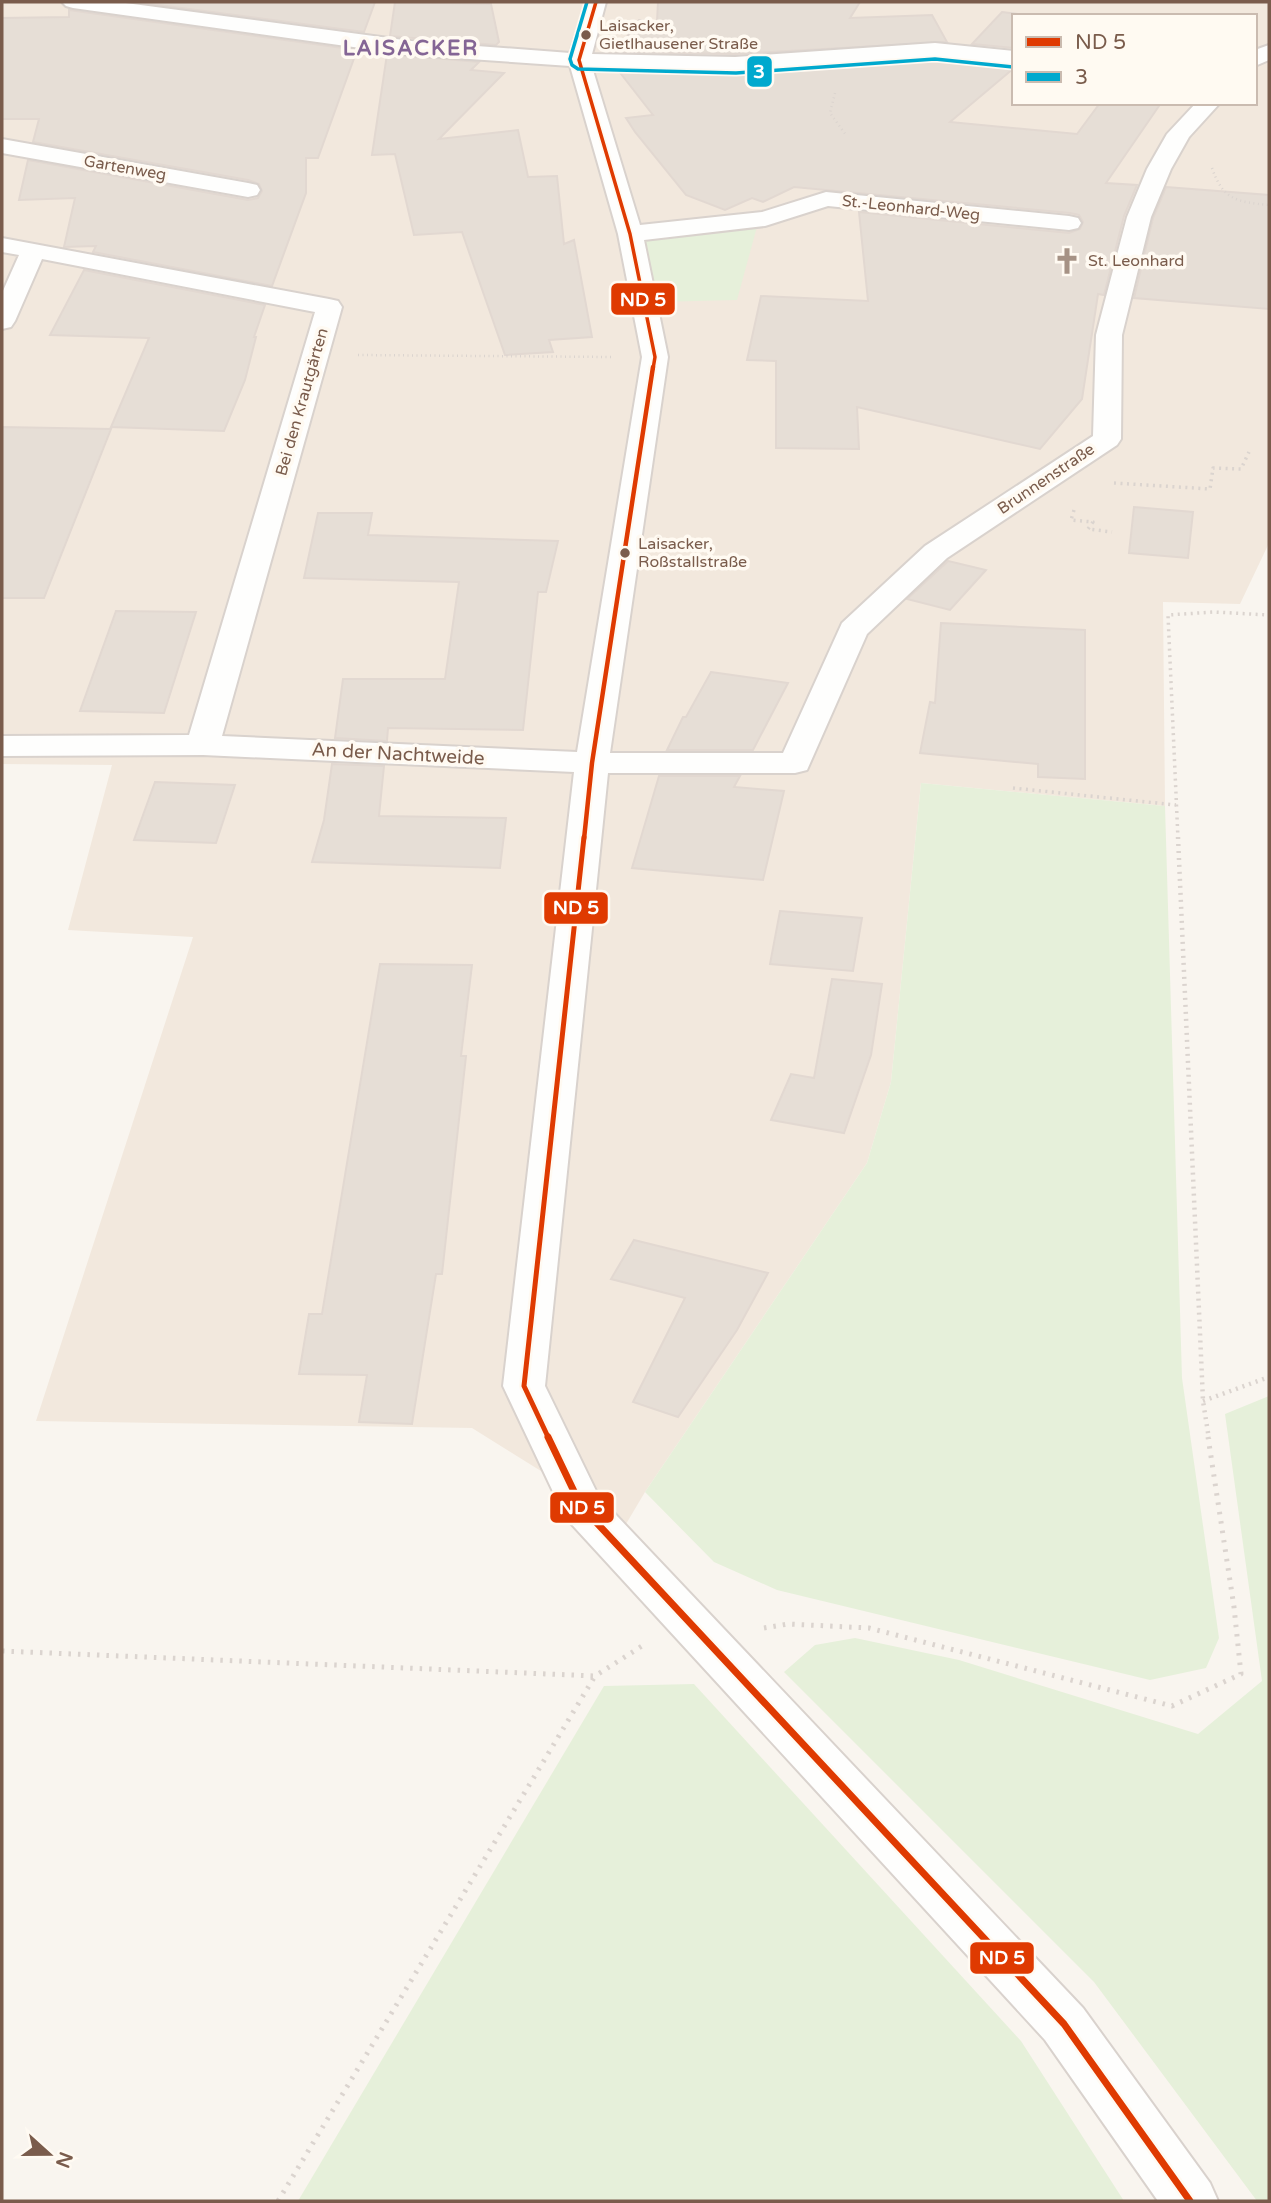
<svg xmlns="http://www.w3.org/2000/svg" width="1271" height="2203" viewBox="0 0 1271 2203" font-family="'Varela Round',sans-serif">
<style>
.residential{fill:#f2e8dd;fill-rule:evenodd}
.green{fill:#e6f0da}
.building{fill:#e6ded6;stroke:#e2d8d1;stroke-width:2}
.lines{fill:none;stroke-linecap:round;stroke-linejoin:round}
.minor-casing{stroke:#d9d2cd;stroke-width:4}
.path-far3{stroke:#dbd4cf;stroke-width:2.5;stroke-dasharray:1 3.5;stroke-linecap:butt}
.path-far2{stroke:#dbd4cf;stroke-width:3.5;stroke-dasharray:2 4.5;stroke-linecap:butt}
.path-far1{stroke:#dbd4cf;stroke-width:4.5;stroke-dasharray:2 5;stroke-linecap:butt}
.path{stroke:#dbd4cf;stroke-width:5;stroke-dasharray:2.5 7;stroke-linecap:butt}
.minor{fill:#fefefd;fill-rule:evenodd}
.bus-1-far3-casing{stroke:#fffaf2;stroke-width:7}
.bus-1-far2-casing{stroke:#fffaf2;stroke-width:9}
.bus-1-far1-casing{stroke:#fffaf2;stroke-width:10}
.bus-1-casing{stroke:#fffaf2;stroke-width:12}
.bus-2-casing{stroke:#fffaf2;stroke-width:7}
.bus-1-far3{stroke:#df3a01;stroke-width:3.5}
.bus-1-far2{stroke:#df3a01;stroke-width:4.5}
.bus-1-far1{stroke:#df3a01;stroke-width:5}
.bus-1{stroke:#df3a01;stroke-width:7}
.bus-2{stroke:#00a9ce;stroke-width:3.5}
.bus-dot{fill:#7a5c4c;stroke:#fffaf2;stroke-width:2.5}
.labels{text-anchor:middle;dominant-baseline:central;stroke-width:7;stroke-linejoin:round;paint-order:stroke}
.far-bus-label{font-size:16px;fill:#7a5c4c;stroke:#fffaf2;text-anchor:start}
.far-street-label{font-size:16px;fill:#7a5c4c;stroke:#fffaf2}
.far-poi-label{font-size:16px;fill:#7a5c4c;stroke:#fffaf2;text-anchor:start}
.street-label{font-size:19px;fill:#7a5c4c;stroke:#fffaf2}
.far-district-label{font-size:21px;font-weight:bold;letter-spacing:2px;fill:#846595;stroke:#fffaf2}
.line-badge{stroke:#fffaf2;stroke-width:2.5}
.badge-label{font-size:19px;text-anchor:middle;font-weight:bold;fill:#fff}
</style>
<rect width="100%" height="100%" fill="#f9f5ef"/>
<!-- residential -->
<path class="residential" d="M 2,2 L 1269,2 L 1269,543 L 1240,604 L 1163,602 L 1165,806 L 921,783 L 891,1082 L 867,1163 L 645,1492 L 626,1524 L 472,1428 L 36,1421 L 193,937 L 68,930 L 112,765 L 2,764 ZM 1014,16 L 1255,16 L 1255,103 L 1014,103 Z"/>
<!-- green -->
<g class="green">
<path d="M 758,223 L 737,300 L 655,302 L 640,236 Z"/>
<path d="M 921,783 L 1165,806 L 1182,1378 L 1219,1638 L 1206,1668 L 1150,1680 L 777,1590 L 714,1562 L 645,1492 L 867,1163 L 891,1082 Z"/>
<path d="M 1269,1396 L 1269,2201 L 1257,2201 L 1094,1982 L 784,1672 L 815,1645 L 855,1638 L 959,1660 L 1198,1734 L 1262,1681 L 1225,1414 Z"/>
<path d="M 694,1684 L 1021,2041 L 1124,2201 L 298,2201 L 604,1686 Z"/>
</g>
<!-- building -->
<g class="building">
<path d="M 136,2 L 375,2 L 364,32 Z"/>
<path d="M 395,2 L 491,4 L 499,42 L 496,45 L 390,36 Z"/>
<path d="M 658,2 L 860,2 L 850,18 L 932,15 L 947,42 L 735,54 L 616,52 L 639,20 L 657,22 Z"/>
<path d="M 69,10 L 357,50 L 318,158 L 306,158 L 306,193 L 272,286 L 93,252 L 96,246 L 64,247 L 75,198 L 19,200 L 28,160 L 248,200 L 258,198 L 262,191 L 259,184 L 248,180 L 33,142 L 39,119 L 2,119 L 2,18 L 69,17 Z"/>
<path d="M 1002,12 L 1032,16 L 1014,16 L 1014,48 L 972,44 Z"/>
<path d="M 387,54 L 479,62 L 471,70 L 504,73 L 439,139 L 518,130 L 528,177 L 557,176 L 564,244 L 574,240 L 592,337 L 549,340 L 553,352 L 505,355 L 462,232 L 414,235 L 395,154 L 372,155 Z"/>
<path d="M 935,60 L 1014,68 L 950,122 L 1077,134 L 1100,103 L 1161,103 L 1106,183 L 1137,185 L 1124,216 L 1104,295 L 1098,294 L 1082,399 L 1040,449 L 857,407 L 859,449 L 776,448 L 776,361 L 747,360 L 761,296 L 868,301 L 859,212 L 1069,233 L 1080,229 L 1083,222 L 1079,215 L 1070,213 L 794,187 L 763,202 L 752,198 L 725,210 L 686,195 L 635,132 L 626,118 L 653,115 L 618,70 L 735,74 Z"/>
<path d="M 1166,187 L 1269,195 L 1269,309 L 1134,298 L 1153,218 Z"/>
<path d="M 84,270 L 265,305 L 254,337 L 256,337 L 245,380 L 224,431 L 111,427 L 149,338 L 50,335 Z"/>
<path d="M 2,427 L 111,429 L 44,598 L 2,598 Z"/>
<path d="M 1134,507 L 1193,512 L 1188,558 L 1129,553 Z"/>
<path d="M 318,513 L 372,513 L 368,535 L 558,541 L 546,592 L 538,592 L 523,730 L 388,728 L 387,741 L 335,738 L 343,679 L 445,679 L 459,582 L 304,578 Z"/>
<path d="M 948,561 L 986,570 L 950,610 L 907,599 Z"/>
<path d="M 116,611 L 196,612 L 164,713 L 80,711 Z"/>
<path d="M 941,623 L 1085,630 L 1085,779 L 1038,777 L 1038,764 L 920,753 L 930,702 L 935,703 Z"/>
<path d="M 711,672 L 788,683 L 753,750 L 667,750 L 683,717 L 686,717 Z"/>
<path d="M 332,764 L 384,766 L 379,816 L 506,818 L 500,868 L 312,862 L 324,820 Z"/>
<path d="M 659,776 L 740,776 L 734,787 L 784,791 L 763,880 L 632,868 Z"/>
<path d="M 155,782 L 235,785 L 216,843 L 134,840 Z"/>
<path d="M 780,911 L 862,918 L 853,971 L 770,964 Z"/>
<path d="M 380,964 L 472,965 L 461,1056 L 466,1056 L 442,1274 L 436,1274 L 412,1424 L 359,1422 L 367,1375 L 299,1374 L 309,1314 L 322,1314 Z"/>
<path d="M 832,979 L 882,984 L 871,1055 L 844,1133 L 771,1120 L 791,1074 L 814,1078 Z"/>
<path d="M 634,1240 L 768,1273 L 737,1330 L 678,1417 L 633,1402 L 685,1298 L 611,1279 Z"/>
</g>
<g class="lines">
<defs>
<g id="minor">
<path d="M 62,2 L 118,2 L 411,41 L 570,53 L 586,2 L 606,2 L 592,54 L 735,57 L 935,43 L 1014,51 L 1014,65 L 935,57 L 735,71 L 592,67 L 640,225 L 762,212 L 826,192 L 1069,216 L 1078,218 L 1081,223 L 1078,228 L 1069,230 L 828,206 L 765,226 L 644,240 L 668,357 L 610,753 L 783,753 L 842,623 L 925,546 L 1093,436 L 1096,335 L 1127,217 L 1147,169 L 1167,134 L 1196,103 L 1220,103 L 1189,137 L 1171,169 L 1151,217 L 1122,335 L 1121,439 L 1117,445 L 947,558 L 867,634 L 807,770 L 795,773 L 608,773 L 545,1386 L 599,1497 L 1083,2008 L 1210,2183 L 1218,2201 L 1158,2201 L 1045,2040 L 565,1517 L 503,1386 L 574,772 L 203,755 L 2,756 L 2,736 L 189,735 L 315,312 L 42,259 L 15,321 L 11,327 L 2,329 L 2,293 L 19,255 L 2,252 L 2,238 L 329,299 L 338,301 L 342,307 L 222,736 L 577,752 L 642,357 L 618,234 L 570,66 L 411,55 L 73,8 L 66,6 Z"/>
<path d="M 1269,45 L 1269,60 L 1255,66 L 1255,50 Z"/>
<path d="M 2,139 L 248,183 L 257,185 L 260,190 L 257,195 L 248,197 L 2,153 Z"/>
</g>
</defs>
<!-- minor casing -->
<use href="#minor" class="minor-casing"/>
<!-- path-far3 -->
<g class="path-far3">
<path d="M 835,93 L 830,113 L 846,135"/>
<path d="M 1212,168 C 1223,200 1237,202 1269,205"/>
<path d="M 358,355 L 612,357"/>
</g>
<!-- path-far2 -->
<g class="path-far2">
<path d="M 1114,483 L 1210,489 L 1213,468 L 1241,469 L 1249,452"/>
<path d="M 1074,510 L 1071,520 L 1093,522 L 1088,529 L 1112,532"/>
<path d="M 1013,788 L 1176,805"/>
<path d="M 1178,839 L 1168,615 L 1214,612 L 1269,615"/>
</g>
<!-- path-far1 -->
<g class="path-far1">
<path d="M 1178,837 L 1203,1401 L 1209,1439"/>
<path d="M 1203,1401 L 1269,1377"/>
</g>
<!-- path -->
<g class="path">
<path d="M 764,1628 L 788,1624 L 869,1628 L 1172,1706 L 1241,1674 L 1234,1607 L 1208,1437"/>
<path d="M 2,1651 L 595,1676 L 642,1646"/>
<path d="M 278,2201 L 595,1676"/>
</g>
<!-- minor -->
<use href="#minor" class="minor"/>
<defs>
<path id="bus-1-far3" d="M 596,2 L 579,60 L 630,234 L 655,357 L 653,369"/>
<path id="bus-1-far2" d="M 584,839 L 592,763 L 653,367"/>
<path id="bus-1-far1" d="M 549,1439 L 524,1386 L 584,837"/>
<path id="bus-1" d="M 548,1437 L 581,1506 L 1064,2024 L 1190,2201"/>
<path id="bus-2" d="M 587,2 L 570,59 L 572,65 L 578,69 L 736,73 L 935,59 L 1013,67"/>
</defs>
<!-- bus-1-far3 casing -->
<use href="#bus-1-far3" class="bus-1-far3-casing"/>
<!-- bus-1-far2 casing -->
<use href="#bus-1-far2" class="bus-1-far2-casing"/>
<!-- bus-1-far1 casing -->
<use href="#bus-1-far1" class="bus-1-far1-casing"/>
<!-- bus-1 casing -->
<use href="#bus-1" class="bus-1-casing"/>
<!-- bus-2 casing -->
<use href="#bus-2" class="bus-2-casing"/>
<!-- bus-1-far3 -->
<use href="#bus-1-far3" class="bus-1-far3"/>
<!-- bus-1-far2 -->
<use href="#bus-1-far2" class="bus-1-far2"/>
<!-- bus-1-far1 -->
<use href="#bus-1-far1" class="bus-1-far1"/>
<!-- bus-1 -->
<use href="#bus-1" class="bus-1"/>
<!-- bus-2 -->
<use href="#bus-2" class="bus-2"/>
</g>
<!-- icons -->
<defs>
<symbol id="church-bare" viewBox="-9 -9 18 18"><path d="M-1.2-6h2.4v3.5h3.3v2.4h-3.3V6h-2.4V-.1h-3.3v-2.4h3.3Z" fill="#a69285" stroke="#fffaf2" stroke-width="2.5" paint-order="stroke"/></symbol>
</defs>
<g fill-rule="evenodd">
<use href="#church-bare" x="1048" y="242" width="38" height="38"/>
</g>
<!-- markers -->
<g class="bus-dot">
<circle cx="586" cy="35" r="6"/>
<circle cx="625" cy="553" r="6"/>
</g>
<g class="labels">
<!-- far-bus labels -->
<g class="far-bus-label">
<text x="599" y="26">Laisacker,<tspan x="599" dy="18">Gietlhausener Straße</tspan></text>
<text x="638" y="544">Laisacker,<tspan x="638" dy="18">Roßstallstraße</tspan></text>
</g>
<!-- far-street labels -->
<g class="far-street-label">
<text transform="translate(125 168) rotate(10)">Gartenweg</text>
<text transform="translate(911 208) rotate(6)">St.-Leonhard-Weg</text>
<text transform="translate(302 402) rotate(-74)">Bei den Krautgärten</text>
<text transform="translate(1046 479) rotate(-34)">Brunnenstraße</text>
</g>
<!-- far-poi labels -->
<g class="far-poi-label">
<text x="1088" y="261">St. Leonhard</text>
</g>
<!-- street labels -->
<g class="street-label">
<text transform="translate(398 754) rotate(3)">An der Nachtweide</text>
</g>
<!-- far-district labels -->
<g class="far-district-label">
<text x="411" y="48">LAISACKER</text>
</g>
</g>
<g class="line-badge">
<rect x="746" y="55" width="27" height="33" rx="7" fill="#00a9ce"/>
<rect x="610" y="282" width="66" height="34" rx="7" fill="#df3a01"/>
<rect x="543" y="891" width="66" height="34" rx="7" fill="#df3a01"/>
<rect x="549" y="1491" width="66" height="33" rx="7" fill="#df3a01"/>
<rect x="969" y="1941" width="66" height="34" rx="7" fill="#df3a01"/>
</g>
<g class="badge-label">
<text x="759" y="78">3</text>
<text x="643" y="306">ND 5</text>
<text x="576" y="914">ND 5</text>
<text x="582" y="1514">ND 5</text>
<text x="1002" y="1964">ND 5</text>
</g>
<!-- border -->
<rect width="1271" height="2203" fill="none" stroke="#7a5c4c" stroke-width="7"/>
<!-- legend -->
<rect x="1012" y="14" width="245" height="91" fill="#fffaf2" stroke="#cabbb0" stroke-width="2"/>
<rect x="1026" y="37" width="35" height="10" fill="#df3a01" stroke="#cabbb0" stroke-width="2"/>
<text x="1075" y="49" font-size="21" fill="#7a5c4c">ND 5</text>
<rect x="1026" y="72" width="35" height="10" fill="#00a9ce" stroke="#cabbb0" stroke-width="2"/>
<text x="1075" y="84" font-size="21" fill="#7a5c4c">3</text>
<!-- north arrow -->
<g transform="translate(49 2154) rotate(111)" stroke="#fffaf2" stroke-width="5" paint-order="stroke">
<path d="M0-5L12 26L0 18L-12 26Z" fill="#7a5c4c"/>
<text y="-10" font-size="19" font-weight="bold" text-anchor="middle" fill="#7a5c4c">N</text>
</g>
</svg>
